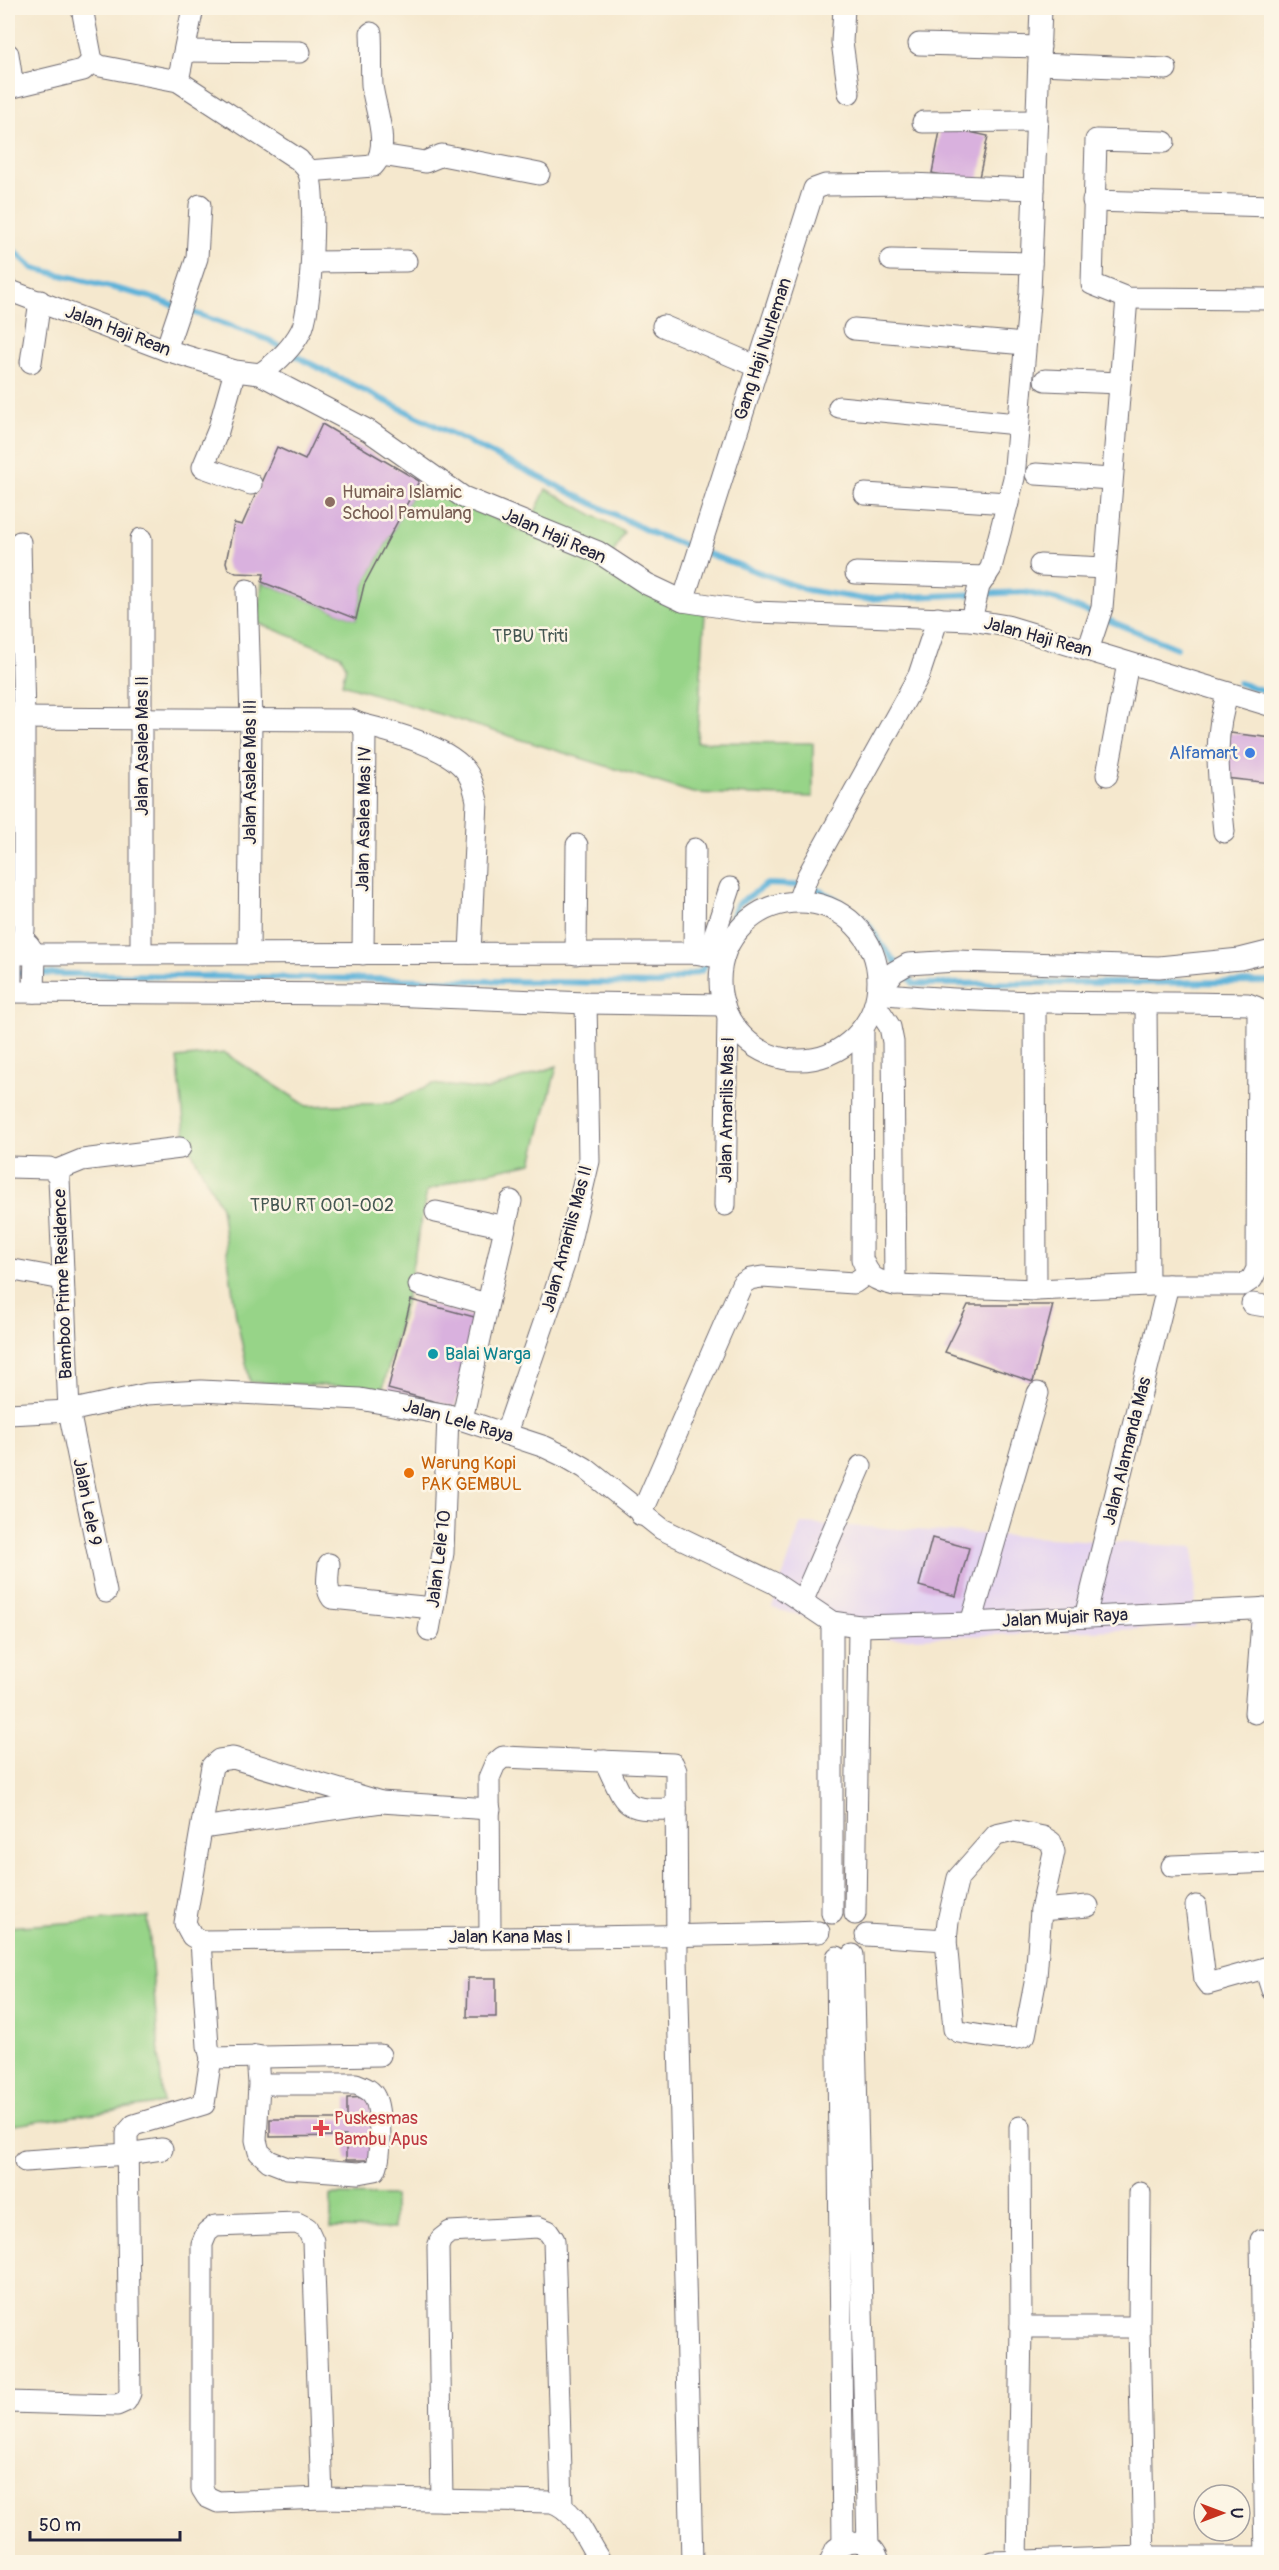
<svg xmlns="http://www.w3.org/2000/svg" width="1279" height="2570" viewBox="0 0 1279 2570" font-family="Pangolin,sans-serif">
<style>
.built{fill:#e4d3f1}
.green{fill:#97d488;stroke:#5c7b62;stroke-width:1.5}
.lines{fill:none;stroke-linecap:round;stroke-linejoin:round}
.stream{stroke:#5db2d9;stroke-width:6}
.building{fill:#d9b1de}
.minor-casing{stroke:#6c676e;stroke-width:23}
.minor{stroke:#fff;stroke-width:21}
.education-dot{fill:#8d6e63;stroke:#fcf5e5;stroke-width:2}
.shop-dot{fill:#3f7fe0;stroke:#fcf5e5;stroke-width:2}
.culture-dot{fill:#0f9aa8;stroke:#fcf5e5;stroke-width:2}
.food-dot{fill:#e8710a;stroke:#fcf5e5;stroke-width:2}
.health-dot{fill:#e0444e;stroke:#fcf5e5;stroke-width:2}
.labels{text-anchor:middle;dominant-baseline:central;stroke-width:5;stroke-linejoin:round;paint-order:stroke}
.street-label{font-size:18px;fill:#22223b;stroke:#fcf5e5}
.education-label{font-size:18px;fill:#785e54;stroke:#fcf5e5;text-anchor:start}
.park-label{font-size:18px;fill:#455752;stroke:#fcf5e5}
.shop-label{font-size:18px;fill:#366cbe;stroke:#fcf5e5;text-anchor:end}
.culture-label{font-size:18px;fill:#0d838f;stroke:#fcf5e5;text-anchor:start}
.food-label{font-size:18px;fill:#c56008;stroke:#fcf5e5;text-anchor:start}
.health-label{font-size:18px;fill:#be3a42;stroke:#fcf5e5;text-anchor:start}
</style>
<rect width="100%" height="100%" fill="#fcf5e5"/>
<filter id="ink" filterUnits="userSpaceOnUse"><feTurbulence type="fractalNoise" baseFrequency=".0167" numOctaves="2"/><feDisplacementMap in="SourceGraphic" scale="12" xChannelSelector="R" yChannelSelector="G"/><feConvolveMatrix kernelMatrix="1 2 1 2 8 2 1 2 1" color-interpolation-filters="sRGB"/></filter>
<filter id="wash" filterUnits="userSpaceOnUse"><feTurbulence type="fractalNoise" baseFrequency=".008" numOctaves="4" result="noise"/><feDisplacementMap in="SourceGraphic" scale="24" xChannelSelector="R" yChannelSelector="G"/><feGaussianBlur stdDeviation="1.35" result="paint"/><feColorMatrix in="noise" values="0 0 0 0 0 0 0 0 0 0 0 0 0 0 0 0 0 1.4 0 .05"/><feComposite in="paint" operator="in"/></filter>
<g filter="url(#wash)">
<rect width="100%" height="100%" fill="#f5e8ce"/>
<!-- built -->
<path class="built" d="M 801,1523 L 1194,1547 L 1195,1627 L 885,1639 L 772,1608 Z"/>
<!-- green -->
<g class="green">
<path d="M 419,481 L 525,533 L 546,489 L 624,532 L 606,567 L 705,614 L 697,742 L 813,743 L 813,797 L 693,793 L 342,684 L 346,666 L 341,656 L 258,623 L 262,582 L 356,619 L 364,585 Z"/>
<path d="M 225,1053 L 307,1106 L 391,1103 L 432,1084 L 486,1090 L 557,1066 L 532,1163 L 469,1176 L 427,1191 L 406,1299 L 383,1388 L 250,1382 L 236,1316 L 221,1207 L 186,1141 L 177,1058 Z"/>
<path d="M 148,1917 L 163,2103 L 8,2126 L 8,1927 Z"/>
<path d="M 331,2195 L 394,2196 L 394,2229 L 331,2228 Z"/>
</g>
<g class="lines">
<!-- stream -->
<g class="stream">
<path d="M 8,245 L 33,268 L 150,297 L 269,340 L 303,360 L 654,534 L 807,590 L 863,599 L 1024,592 L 1058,600 L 1177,648"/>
<path d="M 1239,683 L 1272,693"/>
<path d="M 728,924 L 738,904 L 767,884 L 810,886 L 836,899 L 867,922 L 884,948 L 914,984 L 1272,982"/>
<path d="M 14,973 L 660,984 L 701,971 L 709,959"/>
</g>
</g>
<g id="blocks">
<!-- building -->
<g class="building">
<path d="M 941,126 L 988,136 L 978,182 L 932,173 Z"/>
<path d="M 322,424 L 419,481 L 364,585 L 356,619 L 262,582 L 264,574 L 236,573 L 228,569 L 226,562 L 234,523 L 242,525 L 277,447 L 305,460 Z"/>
<path d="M 1230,733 L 1272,738 L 1270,783 L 1225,778 Z"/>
<path d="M 411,1300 L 478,1318 L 455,1407 L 388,1389 Z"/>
<path d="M 968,1305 L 1053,1305 L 1033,1382 L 945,1352 Z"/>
<path d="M 932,1538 L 969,1548 L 956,1596 L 919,1586 Z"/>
<path d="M 468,1978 L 496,1978 L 496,2017 L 467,2017 Z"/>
<path d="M 371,2097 L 371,2160 L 346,2160 L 346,2136 L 270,2137 L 270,2119 L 347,2119 L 347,2098 Z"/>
</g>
</g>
</g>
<g filter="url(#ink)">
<use href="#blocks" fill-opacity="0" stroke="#6c676e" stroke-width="1.5"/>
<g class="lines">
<defs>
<g id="minor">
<path d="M 82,8 L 92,61 L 100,66 L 178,81 L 299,160 C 301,163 306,167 308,171 C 317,190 312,311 301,331 C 292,348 276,363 260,374"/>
<path d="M 844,8 L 842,42 L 849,93"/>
<path d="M 919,44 L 1040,47"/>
<path d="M 185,51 L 300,52"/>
<path d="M 8,54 L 13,87 L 83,70 L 92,61"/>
<path d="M 1039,64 L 1166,69"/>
<path d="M 178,81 L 193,8"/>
<path d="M 923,122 L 1037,121"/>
<path d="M 1164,142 L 1096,140 L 1092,284 L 1127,298 L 1272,299"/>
<path d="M 381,155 L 425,162 L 442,155 L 539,174"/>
<path d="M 308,171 L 373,166 C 392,147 374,107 372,85 C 371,68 372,50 371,33"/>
<path d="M 1093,201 L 1272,206"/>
<path d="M 891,260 L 1031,263"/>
<path d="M 312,262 L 406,261"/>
<path d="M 8,290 L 166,350 L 235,371 L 260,374 L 369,431 L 463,497 L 598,552 L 647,584 L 683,601 L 754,612 L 971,620 L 1007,626 L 1272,706"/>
<path d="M 663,326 L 758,367"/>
<path d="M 854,329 L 1025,344"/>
<path d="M 166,350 L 197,258 L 200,205"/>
<path d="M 31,362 L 40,301"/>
<path d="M 235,371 L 218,431 L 203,467 L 251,484"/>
<path d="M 1045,380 L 1120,383"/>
<path d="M 839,407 L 1017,424"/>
<path d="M 1036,474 L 1111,479"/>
<path d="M 865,494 L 1008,503"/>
<path d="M 141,539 L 141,953"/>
<path d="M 1040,565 L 1105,568"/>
<path d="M 856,573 L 986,577"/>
<path d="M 247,590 L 251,719 L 249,954"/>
<path d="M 683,601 L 814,189 L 825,185 L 910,184 L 1034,189"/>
<path d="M 971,620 L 979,586 L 991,568 L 1014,478 L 1030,292 L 1041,8"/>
<path d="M 1088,650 L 1102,608 L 1127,298"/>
<path d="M 8,718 L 351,720 L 360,724 L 365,731 L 363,954"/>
<path d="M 360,724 C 389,731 452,747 468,774 C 473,782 475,791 477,801 L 470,953"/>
<path d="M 1107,775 L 1128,663"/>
<path d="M 1224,832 C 1220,787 1211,739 1228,694"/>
<path d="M 798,901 L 807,877 L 919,675 L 938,618"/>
<circle cx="799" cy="981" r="79"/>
<path d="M 28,944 L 35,954 L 34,992"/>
<path d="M 694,953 L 695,849"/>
<path d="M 8,954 L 694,953 L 723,958"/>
<path d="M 576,954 L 577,845"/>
<path d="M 708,954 L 730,888"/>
<path d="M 8,992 L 364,994 L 586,1003 L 724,1005"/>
<path d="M 11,992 L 11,954 L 23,937 L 24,930 L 24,719 L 20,542"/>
<path d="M 878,993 L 894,972 L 908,964 L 956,961 L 1159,967 L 1240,959 L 1272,951"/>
<path d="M 1035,1001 L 1036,1290"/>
<path d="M 1146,1002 L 1148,1285"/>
<path d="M 875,1004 L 890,1027 L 893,1042 L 895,1285"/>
<path d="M 863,1028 L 862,1259 C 870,1279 875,1280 895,1285 L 1036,1290 L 1148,1285 L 1243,1285 L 1252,1279 L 1257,1269 L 1258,1015 L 1256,1007 L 1248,1004 C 1125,1001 1001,1006 878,993"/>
<path d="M 8,1167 L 49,1168 L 55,1171 L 59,1178 L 69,1411 L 106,1592"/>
<path d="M 55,1171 L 82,1160 L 180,1148"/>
<path d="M 725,1205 L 728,1016"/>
<path d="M 436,1212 L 505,1227"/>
<path d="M 8,1269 L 63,1279"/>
<path d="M 419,1285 L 487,1304"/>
<path d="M 1252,1304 L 1272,1307"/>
<path d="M 8,1414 L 69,1411 L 147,1394 L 201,1391 L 360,1399 L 448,1415 L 545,1447 L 566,1457 L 585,1468 L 662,1529 L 774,1583 L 832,1622 L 859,1626 L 971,1623 L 1272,1608"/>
<path d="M 462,1419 L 511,1201"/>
<path d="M 506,1433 L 565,1262 L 589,1161 L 586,1003"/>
<path d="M 641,1515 L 742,1284 L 750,1279 L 762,1277 L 854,1283 L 868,1273"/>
<path d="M 329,1564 C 328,1575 325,1589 332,1598 L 433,1608"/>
<path d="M 802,1602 L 861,1466"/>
<path d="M 1085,1617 L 1168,1285"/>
<path d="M 971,1623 L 1038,1393"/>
<path d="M 429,1630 L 443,1553 L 448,1415"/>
<path d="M 1255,1713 L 1263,1608"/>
<path d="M 605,1761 C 628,1809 621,1810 676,1809"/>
<path d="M 381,1802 L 233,1758 L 219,1760 L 212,1766 L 185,1923 L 192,1936 L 201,1941 C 407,1938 613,1939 819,1932"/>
<path d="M 202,1828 L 381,1802 L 490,1809"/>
<path d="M 1172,1866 L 1272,1862"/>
<path d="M 1196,1906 L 1205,1980 L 1208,1984 L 1272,1966"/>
<path d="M 832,1913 L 832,1622"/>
<path d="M 855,1914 L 859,1626"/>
<path d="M 866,1935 L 946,1940 L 954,2029 L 959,2032 C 974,2034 1013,2044 1025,2035 L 1036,1978 L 1041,1910 L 1088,1906"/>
<path d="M 490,1937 L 489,1778 L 495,1764 L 503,1757 L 673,1764 L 676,1771 L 677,1959 L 692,2562"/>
<path d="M 946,1940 L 948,1921 L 958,1878 L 996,1835 L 1014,1831 L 1043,1837 L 1051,1842 L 1054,1852 L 1041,1910"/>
<path d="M 853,1955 L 868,2545"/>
<path d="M 837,1957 L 843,2544"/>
<path d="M 1265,1968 L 1272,1990"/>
<path d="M 257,2056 L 259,2084 L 256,2140 L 259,2152 L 269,2161 L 287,2168 L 359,2173 L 375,2170 C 382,2159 381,2110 375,2098 C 372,2090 364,2087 356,2084 L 259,2084"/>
<path d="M 211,2058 L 380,2055"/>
<path d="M 25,2161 L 127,2154 L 162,2149"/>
<path d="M 1140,2193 L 1139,2327 L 1144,2562"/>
<path d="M 1261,2240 L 1266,2562"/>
<path d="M 1021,2327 L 1139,2327"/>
<path d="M 8,2402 L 117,2405 L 126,2401 L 130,2393 L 127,2133 L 134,2125 L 204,2104 L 211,2058 L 208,2046 L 201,1941"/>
<path d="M 322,2498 L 313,2241 L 307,2228 L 297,2223 L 215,2226 L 207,2232 L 202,2244 L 202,2489 L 207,2497 L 218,2502 L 322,2498 L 552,2502 C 578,2511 586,2542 601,2562"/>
<path d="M 442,2500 L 438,2247 L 441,2239 L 450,2232 L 538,2227 L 548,2231 L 554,2240 L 562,2505"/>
<path d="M 830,2562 L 836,2549 C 853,2537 874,2541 879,2562"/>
<path d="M 993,2562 L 1144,2557 L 1272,2557"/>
<path d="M 1017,2562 L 1021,2327 L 1020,2127"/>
</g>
</defs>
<!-- minor casing -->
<use href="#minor" class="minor-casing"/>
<!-- minor -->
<use href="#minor" class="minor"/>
</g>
</g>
<!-- markers -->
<circle class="education-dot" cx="330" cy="502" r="6"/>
<circle class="shop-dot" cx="1250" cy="753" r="6"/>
<circle class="culture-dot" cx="433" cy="1354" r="6"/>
<circle class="food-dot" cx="409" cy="1473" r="6"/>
<path class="health-dot" d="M318 2119h6v6h6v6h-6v6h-6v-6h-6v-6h6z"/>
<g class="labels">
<!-- street labels -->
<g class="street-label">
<text transform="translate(118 331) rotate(21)">Jalan Haji Rean</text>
<text transform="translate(763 349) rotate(-72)">Gang Haji Nurleman</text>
<text transform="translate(554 536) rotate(24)">Jalan Haji Rean</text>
<text transform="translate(1038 637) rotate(15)">Jalan Haji Rean</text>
<text transform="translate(142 746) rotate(-90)">Jalan Asalea Mas II</text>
<text transform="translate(250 772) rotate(-90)">Jalan Asalea Mas III</text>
<text transform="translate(364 819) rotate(-89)">Jalan Asalea Mas IV</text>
<text transform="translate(727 1110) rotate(-89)">Jalan Amarilis Mas I</text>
<text transform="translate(567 1239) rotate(-75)">Jalan Amarilis Mas II</text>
<text transform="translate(63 1284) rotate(-92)">Bamboo Prime Residence</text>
<text transform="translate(458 1421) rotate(16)">Jalan Lele Raya</text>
<text transform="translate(1127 1451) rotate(-76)">Jalan Alamanda Mas</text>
<text transform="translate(87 1502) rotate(79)">Jalan Lele 9</text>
<text transform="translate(439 1559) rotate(-83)">Jalan Lele 10</text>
<text transform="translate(1065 1618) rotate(-3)">Jalan Mujair Raya</text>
<text x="510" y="1937">Jalan Kana Mas I</text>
</g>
<!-- education labels -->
<g class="education-label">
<text x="342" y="492">Humaira Islamic<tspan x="342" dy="21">School Pamulang</tspan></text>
</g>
<!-- park labels -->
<g class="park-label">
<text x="530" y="636">TPBU Triti</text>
<text x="322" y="1205">TPBU RT 001-002</text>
</g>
<!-- shop labels -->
<g class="shop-label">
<text x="1238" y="753">Alfamart</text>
</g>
<!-- culture labels -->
<g class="culture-label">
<text x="445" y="1354">Balai Warga</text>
</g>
<!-- food labels -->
<g class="food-label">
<text x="421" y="1463">Warung Kopi<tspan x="421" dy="21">PAK GEMBUL</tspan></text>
</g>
<!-- health labels -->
<g class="health-label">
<text x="334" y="2118">Puskesmas<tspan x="334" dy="21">Bambu Apus</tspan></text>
</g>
</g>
<!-- margin -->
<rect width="1279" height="2570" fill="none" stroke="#fcf5e5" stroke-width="30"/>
<!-- north arrow -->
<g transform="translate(1222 2513) rotate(90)"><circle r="28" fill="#fcf5e5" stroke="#a5a1a1" stroke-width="1.5"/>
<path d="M0-4.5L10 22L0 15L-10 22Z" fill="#c8321e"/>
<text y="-9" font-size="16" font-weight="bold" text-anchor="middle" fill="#22223b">U</text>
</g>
<!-- scale -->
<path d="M30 2531v9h150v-9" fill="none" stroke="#22223b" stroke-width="3"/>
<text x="39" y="2531" font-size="18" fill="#22223b" stroke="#fcf5e5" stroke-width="4.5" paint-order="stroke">50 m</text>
</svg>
